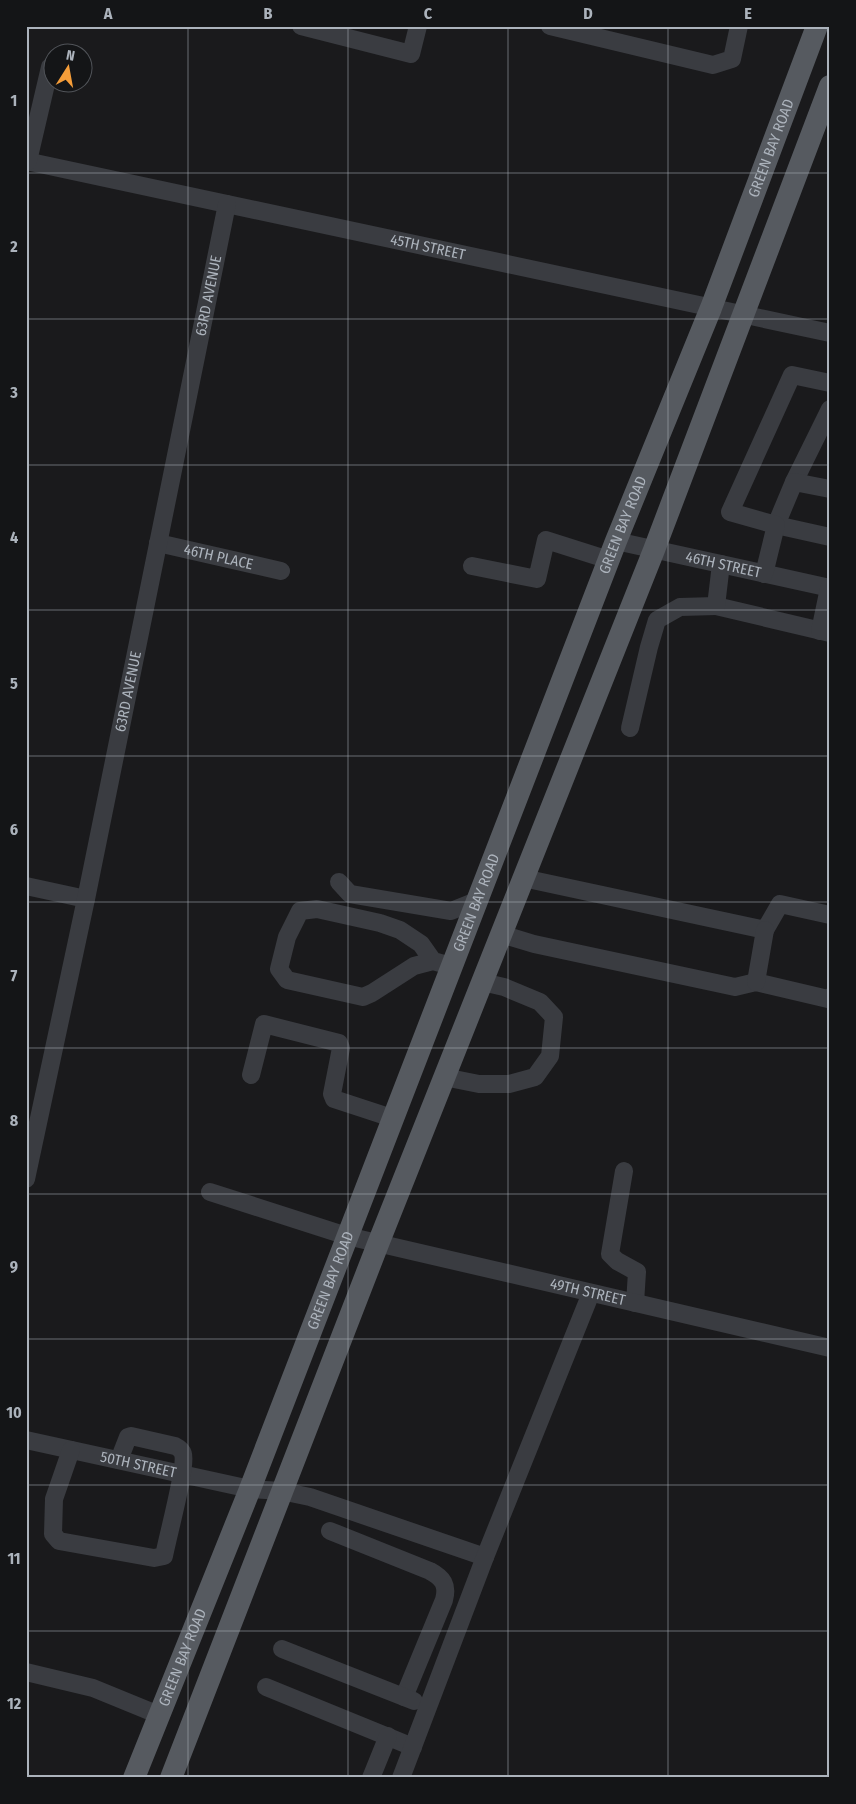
<svg xmlns="http://www.w3.org/2000/svg" width="856" height="1804" viewBox="0 0 856 1804" font-family="'Fira Sans Condensed',sans-serif">
<style>
.lines{fill:none;stroke-linecap:round;stroke-linejoin:round}
.minor{stroke:#3a3c41;stroke-width:18}
.major{stroke:#565a60;stroke-width:22}
.grid{fill:none;stroke:#acb3bc;stroke-width:1;stroke-opacity:0.55}
.labels{text-anchor:middle;dominant-baseline:central;stroke-width:5;stroke-linejoin:round;paint-order:stroke}
.street-label{font-size:15px;fill:#acb3bc;stroke:#141517}
.neatline{fill:none;stroke:#acb3bc;stroke-width:2}
.grid-label{font-size:16px;text-anchor:middle;font-weight:bold;fill:#acb3bc}
</style>
<rect width="100%" height="100%" fill="#1a1a1c"/>
<g class="lines">
<!-- minor -->
<g class="minor">
<path d="M 301,26 L 411,54 L 418,26"/>
<path d="M 550,26 L 713,65 L 732,59 L 739,26"/>
<path id="s1" d="M 26,161 L 830,333"/>
<path d="M 28,161 L 50,67"/>
<path d="M 794,482 L 830,409"/>
<path d="M 830,489 L 794,482 L 776,525 L 830,537"/>
<path id="s2" d="M 616,541 L 830,588"/>
<path id="s3" d="M 158,543 L 281,571"/>
<path d="M 472,566 L 537,579 L 546,540 L 609,560"/>
<path d="M 764,574 L 776,525 L 730,512 L 792,375 L 830,383"/>
<path d="M 716,606 L 830,633"/>
<path d="M 820,631 L 829,588"/>
<path d="M 630,728 L 649,647 L 657,620 L 680,607 L 716,606 L 721,564"/>
<path d="M 523,878 L 765,930 L 780,904 L 830,915"/>
<path d="M 339,882 L 350,894 L 451,911 L 476,901"/>
<path d="M 26,886 L 86,899"/>
<path d="M 501,934 L 534,944 L 735,987 L 756,982 L 828,999 L 830,997"/>
<path d="M 433,961 L 414,966 L 372,993 L 363,997 L 287,980 L 279,969 L 287,937 L 300,911 L 317,909 L 380,923 L 400,930 L 421,944 L 433,961 L 451,966"/>
<path d="M 756,982 L 765,930"/>
<path d="M 251,1075 L 264,1024 L 339,1043 L 341,1048 L 332,1094 L 334,1099 L 392,1118"/>
<path d="M 444,1077 L 479,1084 L 509,1084 L 535,1077 L 550,1056 L 554,1017 L 540,1002 L 504,987 L 482,982"/>
<path d="M 624,1171 L 610,1254 L 617,1261 L 637,1272 L 635,1303"/>
<path id="s4" d="M 26,1179 L 86,899 L 227,204"/>
<path id="s5" d="M 210,1192 L 347,1236 L 830,1348"/>
<path id="s6" d="M 26,1440 L 250,1489 L 281,1491 L 310,1497 L 485,1557"/>
<path d="M 71,1450 L 54,1499 L 53,1534 L 59,1541 L 154,1558 L 164,1556 C 167,1539 187,1466 183,1454 C 182,1450 179,1448 175,1446 L 131,1436 L 128,1437 L 119,1460"/>
<path d="M 330,1531 L 430,1571 C 443,1578 448,1585 444,1600 L 404,1697"/>
<path d="M 282,1649 L 414,1701"/>
<path d="M 26,1672 L 93,1688 L 159,1715"/>
<path d="M 266,1687 L 413,1747"/>
<path d="M 371,1778 L 388,1736"/>
<path d="M 401,1778 L 485,1557 L 591,1293"/>
</g>
<!-- major -->
<g class="major">
<path id="s7" d="M 134,1778 L 250,1489 L 616,541 L 711,308 L 817,26"/>
<path d="M 171,1778 L 378,1244 L 654,550 L 830,86"/>
</g>
</g>
<!-- grid -->
<path class="grid" d="M 188,26 L 188,1778M 348,26 L 348,1778M 508,26 L 508,1778M 668,26 L 668,1778M 26,173 L 830,173M 26,319 L 830,319M 26,465 L 830,465M 26,610 L 830,610M 26,756 L 830,756M 26,902 L 830,902M 26,1048 L 830,1048M 26,1194 L 830,1194M 26,1339 L 830,1339M 26,1485 L 830,1485M 26,1631 L 830,1631"/>
<g class="labels">
<!-- street labels -->
<g class="street-label">
<text stroke="none"><textPath href="#s7" startOffset="1750">GREEN BAY ROAD</textPath></text>
<text stroke="none"><textPath href="#s1" startOffset="411">45TH STREET</textPath></text>
<text stroke="none"><textPath href="#s4" startOffset="902">63RD AVENUE</textPath></text>
<text stroke="none"><textPath href="#s7" startOffset="1345">GREEN BAY ROAD</textPath></text>
<text stroke="none"><textPath href="#s3" startOffset="62">46TH PLACE</textPath></text>
<text stroke="none"><textPath href="#s2" startOffset="110">46TH STREET</textPath></text>
<text stroke="none"><textPath href="#s4" startOffset="498">63RD AVENUE</textPath></text>
<text stroke="none"><textPath href="#s7" startOffset="940">GREEN BAY ROAD</textPath></text>
<text stroke="none"><textPath href="#s7" startOffset="535">GREEN BAY ROAD</textPath></text>
<text stroke="none"><textPath href="#s5" startOffset="391">49TH STREET</textPath></text>
<text stroke="none"><textPath href="#s6" startOffset="115">50TH STREET</textPath></text>
<text stroke="none"><textPath href="#s7" startOffset="130">GREEN BAY ROAD</textPath></text>
</g>
</g>
<!-- border -->
<rect width="856" height="1804" fill="none" stroke="#141517" stroke-width="55"/>
<!-- north arrow -->
<g transform="translate(68 68) rotate(11)"><circle r="24" fill="#141517" stroke="#515459"/>
<path d="M0-4L9 19L0 12L-9 19Z" fill="#f59d39"/>
<text y="-8" font-size="14" font-weight="bold" text-anchor="middle" fill="#acb3bc">N</text>
</g>
<rect x="28" y="28" width="800" height="1748" class="neatline"/>
<g class="grid-label">
<text x="108" y="19">A</text>
<text x="268" y="19">B</text>
<text x="428" y="19">C</text>
<text x="588" y="19">D</text>
<text x="748" y="19">E</text>
<text x="14" y="106">1</text>
<text x="14" y="252">2</text>
<text x="14" y="398">3</text>
<text x="14" y="543">4</text>
<text x="14" y="689">5</text>
<text x="14" y="835">6</text>
<text x="14" y="981">7</text>
<text x="14" y="1126">8</text>
<text x="14" y="1272">9</text>
<text x="14" y="1418">10</text>
<text x="14" y="1564">11</text>
<text x="14" y="1709">12</text>
</g>
</svg>
